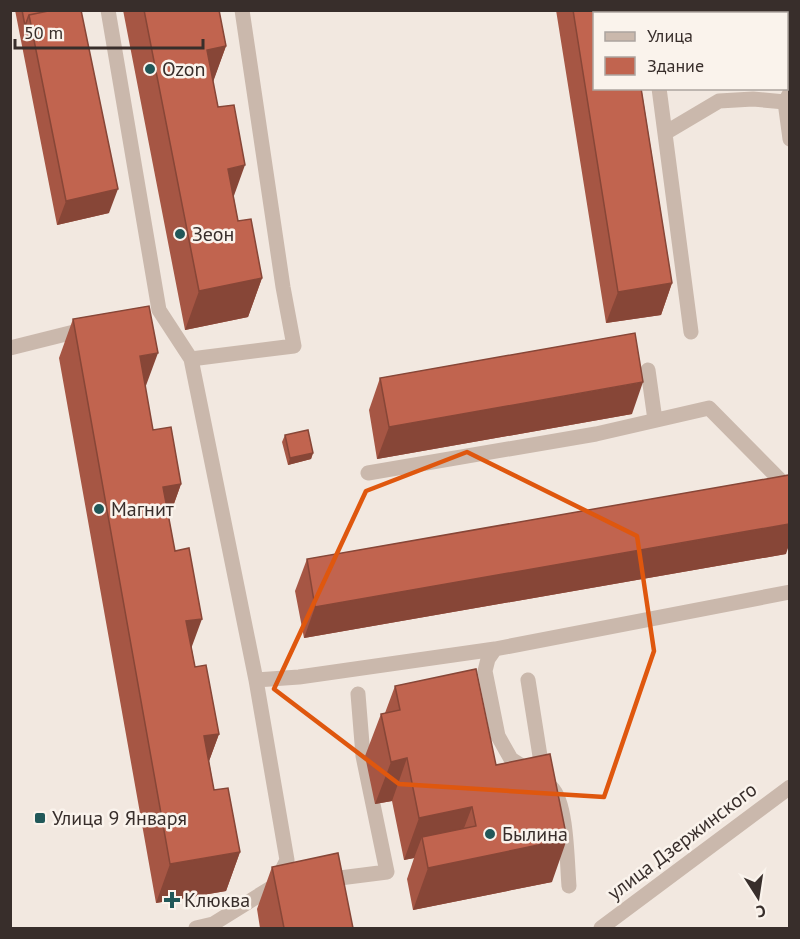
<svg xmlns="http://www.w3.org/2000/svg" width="800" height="939" font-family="'PT Sans',sans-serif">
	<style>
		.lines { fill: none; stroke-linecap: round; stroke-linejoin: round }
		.minor { stroke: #cab8ac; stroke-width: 15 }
		.wall { fill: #a65644 }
		.shaded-wall { fill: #874637 }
		.building { fill: #c1644f; stroke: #874637; stroke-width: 1.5 }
		.marked { fill: none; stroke: #df570e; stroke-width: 4.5; stroke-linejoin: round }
		.poi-dot { fill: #215859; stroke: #faf3ec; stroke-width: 2 }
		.labels { text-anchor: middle; stroke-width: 5; stroke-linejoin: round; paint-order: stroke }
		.poi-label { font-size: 20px; fill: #382e2b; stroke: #faf3ec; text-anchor: start }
		.street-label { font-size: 20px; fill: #382e2b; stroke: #faf3ec }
	</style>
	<rect width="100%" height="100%" fill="#f2e8e0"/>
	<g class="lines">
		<path class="minor" d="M108 10 159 310 191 359 256 680 287 860 274 886 213 924 196 928
			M649 10V14
			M659 88 691 332
			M790 93 785 102 790 139
			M665 133 719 101 753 99 785 102
			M10 348 86 329
			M191 359 294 346 283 287 242 10
			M648 370 655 420
			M368 473 596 434 709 408 790 490
			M256 680 299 677 495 649
			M528 680 543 775
			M531 772 511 759 498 736 485 671 488 659 495 649 790 592
			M552 788C567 803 567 863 569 886
			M324 880 387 872 363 756 358 694
			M601 928 790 787"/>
	</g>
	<path class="wall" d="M15 10H81L109 213 57 225Z
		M123 10H219L226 46 213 81 238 221 262 278 248 317 185 330Z
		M556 10H629L672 283 661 315 606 323Z
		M73 319 145 387 153 430 181 484 169 518 195 667 219 734 209 761 214 790 240 852 226 891 156 903 59 358Z
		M380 378 632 414 377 459 369 410Z
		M285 435 313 453 311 459 288 465 282 442Z
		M786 554 304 638 295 591 307 559Z
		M395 686 496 765 552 882 413 910 407 879 414 858 404 860 392 801 375 804 365 756 381 714 385 713Z
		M272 867 353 928H260L257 909Z"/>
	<path class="shaded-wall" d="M226 46 212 85 207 50Z
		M245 165 231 204 228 169Z
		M118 189 109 213 57 225 66 201Z
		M262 278 248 317 185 330 199 291Z
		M672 283 661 315 606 323 618 292Z
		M158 353 144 391 140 356Z
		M643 382 632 414 377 459 389 427Z
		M313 453 311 459 288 465 290 458Z
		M181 484 167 523 163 487Z
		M789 524V545L786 554 304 638 315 607Z
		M202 619 188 657 186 621Z
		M219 734 205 772 204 736Z
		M407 758 392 801 375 804 391 762Z
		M472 807 456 849 422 837 414 858 404 860 419 818Z
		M567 839 552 882 413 910 428 868Z
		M240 852 226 891 156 903 170 864Z"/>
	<path class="building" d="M22 10H53L29 15 25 26Z
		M53 10H81L118 189 66 201 29 15Z
		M144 10H219L226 46 207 50 218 107 234 105 245 165 228 169 238 221 251 219 262 278 199 291Z
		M573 10H629V14H594V88H641L672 283 618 292Z
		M149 306 158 353 140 356 153 430 171 427 181 484 163 487 175 551 189 548 202 619 186 621 195 667 206 665 219 734 204 736 214 790 228 788 240 852 170 864 73 319Z
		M635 333 643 382 389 427 380 378Z
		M308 430 313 453 290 458 285 435Z
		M789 475V524L315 607 307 559Z
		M476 669 496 765 550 754 567 839 428 868 422 837 476 826 472 807 419 818 407 758 391 762 381 714 400 710 395 686Z
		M338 853 353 928H284L272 867Z"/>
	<path class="marked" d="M467 452 637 536 654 651 604 797 399 784 274 689 366 491Z"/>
	<g class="poi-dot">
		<circle cx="150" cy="69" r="6"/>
		<circle cx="180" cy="234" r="6"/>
		<circle cx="99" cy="509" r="6"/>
		<rect x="34" y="812" width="12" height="12" rx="3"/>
		<circle cx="490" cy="834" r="6"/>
		<path d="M169 891h6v6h6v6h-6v6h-6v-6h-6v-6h6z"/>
	</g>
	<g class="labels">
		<g class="poi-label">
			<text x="162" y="76">Ozon</text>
			<text x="192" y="241">Зеон</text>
			<text x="111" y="516">Магнит</text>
			<text x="52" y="825">Улица 9 Января</text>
			<text x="502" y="841">Былина</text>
			<text x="184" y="907">Клюква</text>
		</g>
		<g class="street-label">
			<text transform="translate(682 841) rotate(-37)" y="7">улица Дзержинского</text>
		</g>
	</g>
	<rect width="800" height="939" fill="none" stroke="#382e2b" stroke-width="24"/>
	<rect x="593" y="12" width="195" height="78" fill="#faf3ec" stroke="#aca49f" stroke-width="1.5"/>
	<rect x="605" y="32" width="30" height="9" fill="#cab8ac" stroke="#aca49f" stroke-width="1.5"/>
	<text x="647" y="42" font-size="18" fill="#382e2b">Улица</text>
	<rect x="605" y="57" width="30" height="18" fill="#c1644f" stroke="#aca49f" stroke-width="1.5"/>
	<text x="647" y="72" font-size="18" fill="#382e2b">Здание</text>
	<g transform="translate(758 897) rotate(168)" stroke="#faf3ec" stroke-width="4.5" paint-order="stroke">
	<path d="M0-4.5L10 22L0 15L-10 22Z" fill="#382e2b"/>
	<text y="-9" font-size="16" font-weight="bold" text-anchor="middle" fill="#382e2b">С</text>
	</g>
	<path d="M15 39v9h188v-9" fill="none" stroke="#382e2b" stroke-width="3"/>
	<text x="24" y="39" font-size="18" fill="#382e2b" stroke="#faf3ec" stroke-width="4.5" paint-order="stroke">50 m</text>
</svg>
